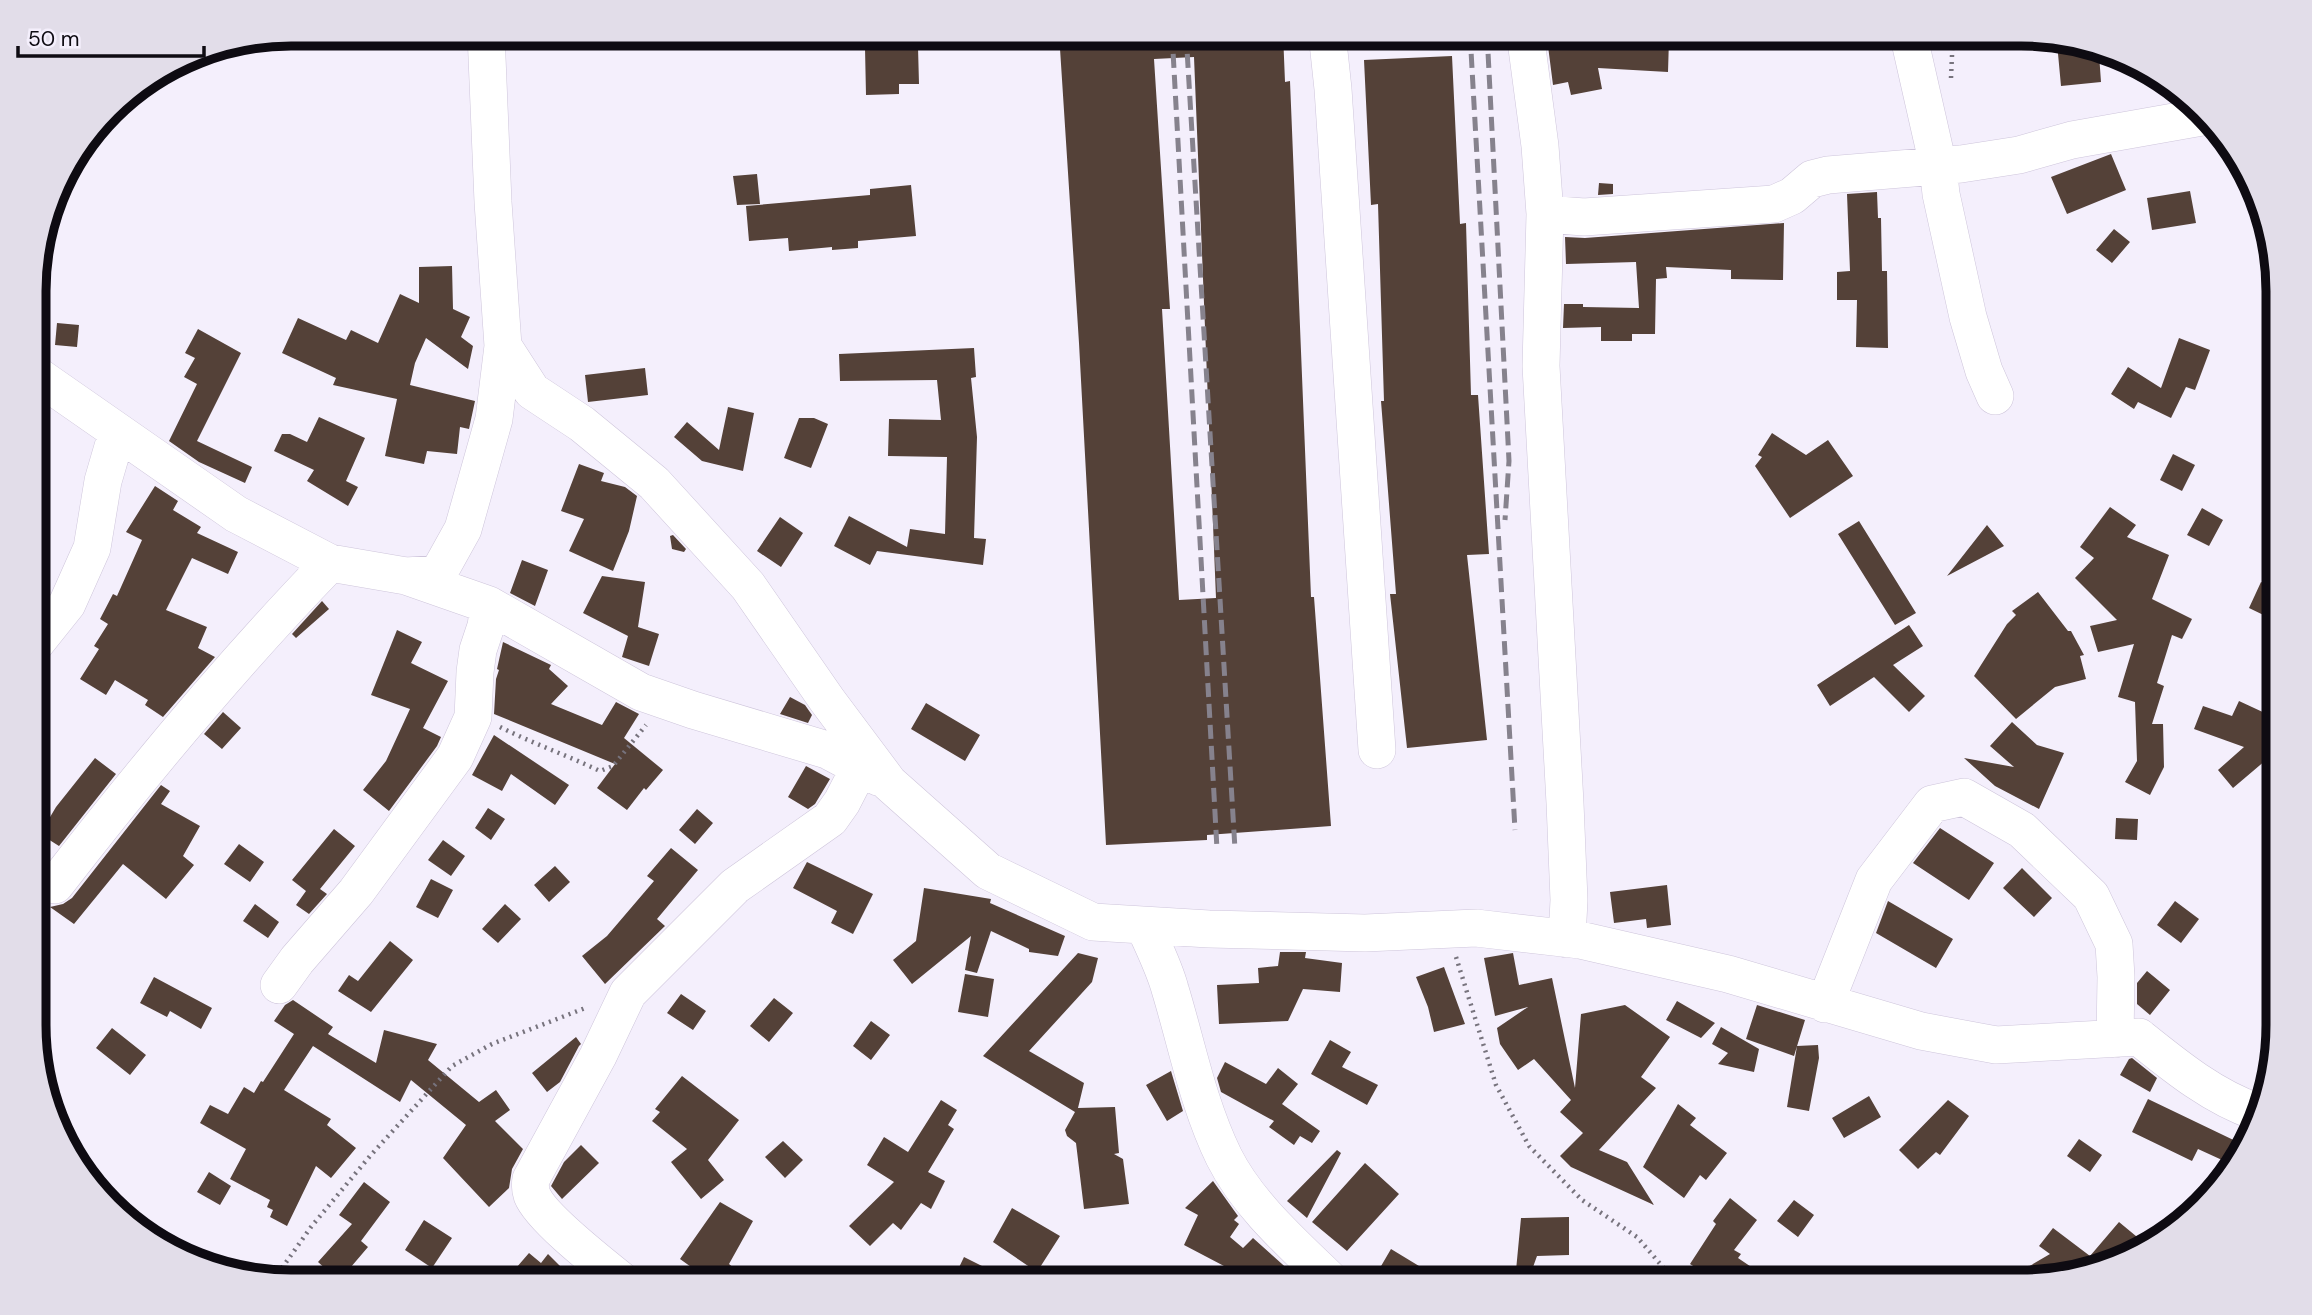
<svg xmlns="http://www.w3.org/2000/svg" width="2312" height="1315" font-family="'DM Sans',sans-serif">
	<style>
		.building { fill: #544138; fill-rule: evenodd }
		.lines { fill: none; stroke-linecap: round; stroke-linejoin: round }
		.minor-casing { stroke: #cec5db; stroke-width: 38 }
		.path { stroke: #77737d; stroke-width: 4.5; stroke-dasharray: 2 5; stroke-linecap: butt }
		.minor { stroke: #fff; stroke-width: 37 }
		.rail { stroke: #86828d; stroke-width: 5; stroke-dasharray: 14 7; stroke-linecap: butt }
		.rim { fill: none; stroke: #0e0b12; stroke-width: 9 }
	</style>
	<rect width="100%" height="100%" fill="#f4effc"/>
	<path class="building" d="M1059 33H1283L1285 82 1290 81 1311 597H1314L1331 826 1207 835V840L1106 845 1079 343ZM1194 57 1216 598 1179 600 1162 309H1170L1154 59Z
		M1608 36 1669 39 1668 72 1598 68 1602 89 1571 95 1568 82 1553 85 1548 46Z
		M2057 43 2099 54 2101 82 2061 86Z
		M918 47 919 84H899V94L866 95 865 48Z
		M1452 56 1460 224 1466 223 1471 395H1478L1489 554 1467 555 1487 740 1407 748 1390 594H1396L1381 401H1384L1378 204 1371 205 1364 60Z
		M2111 154 2126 190 2067 214 2051 177Z
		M757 174 760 204 737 205 733 176Z
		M1599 183 1613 184V194L1598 195Z
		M911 185 916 236 858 241V248L832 250V247L789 251 788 238 749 241 746 206 870 195V189Z
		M2190 191 2196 223 2152 230 2147 198Z
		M1877 192 1878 218H1881L1882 271H1887L1888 348 1856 347 1857 300H1837V272L1850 271 1847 194Z
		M1784 223 1783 280 1731 279V270L1666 267 1667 278 1656 279 1655 334H1632V341H1601V327L1563 328 1564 304H1583V307L1639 308 1636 262 1566 264 1565 237 1585 238Z
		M2114 229 2130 242 2112 263 2096 250Z
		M452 266 453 309 470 317 461 337 473 346 468 369 426 338 415 363 410 385 475 401 469 429 460 427 457 454 427 451 424 464 385 456 397 399 333 385 336 378 282 353 298 318 346 340 351 330 378 343 400 294 419 303V267Z
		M57 323 79 325 77 347 55 345Z
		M198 329 241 353 197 441 252 467 245 483 199 462 169 441 197 384 184 377 195 358 185 353Z
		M2179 338 2210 350 2195 390 2186 387 2171 418 2138 402 2134 409 2111 394 2128 367 2161 388Z
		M974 348 976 377 971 378 977 437 974 538 986 539 983 565 877 551 870 565 834 546 849 516 907 547 910 529 945 534 947 457 888 456 889 419 941 420 937 380 840 381 839 354Z
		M645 368 648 395 588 402 585 375Z
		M728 407 754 413 743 471 702 461 674 437 687 422 719 450Z
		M319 417 365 438 346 481 358 487 348 506 307 481 314 470 274 451 282 434H290L307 442Z
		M799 418H814L828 424 811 468 784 458Z
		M1772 433 1806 455 1828 440 1853 476 1790 518 1755 466 1762 457 1758 455Z
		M2173 454 2195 465 2182 491 2160 480Z
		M579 464 604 473 601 481 625 487 637 496 629 531 613 571 569 551 584 519 561 511Z
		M155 486 178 501 173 510 201 527 197 533 238 552 228 574 192 558 166 610 207 627 198 648 215 657 163 717 145 705 148 700 115 680 106 695 80 679 99 649 94 646 108 624 100 619 113 594 117 596 142 540 126 532Z
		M2110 507 2136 525 2127 537 2169 555 2152 599 2192 619 2182 639 2172 635 2157 683 2164 686 2152 724H2163L2164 767 2150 795 2125 782 2137 761 2135 702 2118 697 2134 644 2098 652 2090 626 2117 620 2075 578 2094 558 2080 547Z
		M2202 508 2223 520 2209 546 2187 535Z
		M780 517 803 533 781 567 757 551Z
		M1859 521 1916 613 1895 625 1838 534Z
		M1987 525 2004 546 1947 576Z
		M673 535 686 549 684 552 672 549 670 536Z
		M522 560 548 570 535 606 510 593Z
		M602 576 645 582 638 627 659 634 649 666 622 657 628 636 583 613Z
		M2261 582 2278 590V622L2249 608Z
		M2038 592 2068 631H2071L2084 655 2080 656 2086 679 2055 687 2016 719 1974 676 2007 624 2016 615 2012 611Z
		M322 601 329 609 296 638 292 634Z
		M1909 625 1923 646 1893 665 1925 696 1909 712 1874 677 1830 706 1817 685Z
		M397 630 422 642 411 663 448 681 423 728 441 737 437 746 389 811 363 790 386 761 410 709 371 695Z
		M503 642 551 665 549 669 568 686 551 704 602 725 616 702 639 714 624 738 663 770 646 790 644 788 627 810 597 788 615 764 494 714 496 679 499 670 497 669Z
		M790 697 805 705 812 715 808 723 780 714Z
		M2239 701 2267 714 2262 725 2278 737V769L2266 760 2233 788 2218 770 2244 747 2194 729 2203 706 2232 716Z
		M926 703 980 735 965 761 911 729Z
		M223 712 241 728 222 749 204 734Z
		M2012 722 2037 745 2064 753 2039 809 1995 786 1964 758 2014 767 1990 746Z
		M494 735 569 785 555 805 511 774 502 791 472 775Z
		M95 758 116 774 59 846 40 834 56 807Z
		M806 766 830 779 815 804 808 809 788 797Z
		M161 785 170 791 161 804 200 826 183 856 194 865 166 899 123 864 74 924 50 907 63 904 72 898Z
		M488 808 505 819 491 840 475 828Z
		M697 809 713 823 695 844 679 830Z
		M2116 818 2138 819 2137 840 2115 839Z
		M1940 828 1994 863 1969 900 1913 863Z
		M334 829 355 846 320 889 327 894 309 914 296 905 306 891 292 880Z
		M443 840 465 856 451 876 428 860Z
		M239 844 264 862 250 882 224 864Z
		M671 848 698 870 657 919 665 926 605 984 582 956 607 936 654 881 647 876Z
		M807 862 873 894 853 934 831 923 837 911 793 888Z
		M555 866 570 882 549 902 534 885Z
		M2022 868 2052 898 2034 917 2003 888Z
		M431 879 453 890 438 918 416 907Z
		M1667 885 1671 925 1647 928 1646 919 1614 923 1610 892Z
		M924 888 991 899 990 903 1065 936 1058 956 1029 952V949L991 931 977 973 965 970 971 936 912 984 893 960 916 941Z
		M1888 901 1953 939 1936 968 1876 933Z
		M2175 901 2199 919 2181 943 2157 925Z
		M255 904 279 922 268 938 243 921Z
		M505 904 521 919 498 943 482 929Z
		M390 941 413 960 371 1012 338 991 349 975 358 981Z
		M1280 952H1306L1305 958 1342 963 1340 992 1303 989 1288 1021 1219 1024 1217 985 1259 983 1258 968 1278 966Z
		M1078 953 1098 958 1092 982 1029 1051 1084 1083 1078 1108 1115 1107 1119 1153 1114 1154 1123 1159 1129 1204 1084 1209 1076 1143 1067 1136 1065 1130 1075 1112 983 1056Z
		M1513 953 1519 985 1552 978 1575 1088 1581 1014 1625 1005 1670 1037 1641 1077 1656 1088 1599 1150 1627 1162 1654 1205 1571 1167 1560 1156 1583 1133 1560 1112 1571 1100 1534 1059 1518 1070 1500 1044 1497 1028 1528 1007 1495 1016 1484 958Z
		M1444 967 1465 1024 1434 1032 1428 1007 1416 977Z
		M2147 971 2170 990 2150 1015 2137 1004V983Z
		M965 974 994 979 988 1017 958 1012Z
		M154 977 212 1008 201 1029 170 1011 167 1017 140 1003Z
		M681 994 706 1011 693 1030 667 1013Z
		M774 998 793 1013 769 1042 750 1026Z
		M293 1000 333 1027 328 1034 376 1063 384 1030 437 1044 428 1060 479 1102 496 1090 510 1110 495 1121 523 1149 512 1169 509 1188 489 1207 443 1158 466 1125 411 1080 400 1102 313 1046 284 1090 331 1119 327 1125 356 1148 331 1178 316 1166 287 1226 270 1217 273 1210 267 1207 270 1200 230 1179 246 1149 200 1123 210 1105 228 1114 244 1087 254 1093 261 1081 263 1082 294 1034 274 1021 285 1005Z
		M1677 1001 1715 1023 1701 1038 1666 1020Z
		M1757 1005 1805 1020 1794 1056 1746 1039Z
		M871 1021 890 1035 871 1060 853 1046Z
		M1721 1027 1759 1049 1754 1072 1718 1064 1728 1053 1712 1044Z
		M112 1028 146 1055 130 1075 96 1048Z
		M576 1037 581 1044 579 1046 560 1082 547 1092 532 1073Z
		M1330 1040 1351 1052 1342 1067 1378 1085 1367 1105 1311 1074Z
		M1818 1045 1819 1058 1809 1111 1787 1107 1797 1046Z
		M2132 1058 2157 1078 2150 1092 2120 1075 2129 1059Z
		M1225 1062 1266 1084 1278 1068 1298 1084 1282 1104 1320 1131 1312 1143 1300 1136 1294 1145 1269 1127 1274 1121 1221 1092 1217 1078Z
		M1171 1071 1183 1111 1167 1121 1146 1085Z
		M682 1076 739 1120 708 1160 724 1180 701 1199 671 1162 687 1149 652 1121 660 1112 655 1109Z
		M1869 1096 1881 1117 1844 1138 1832 1118Z
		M2148 1099 2246 1146 2245 1153 2233 1165 2198 1149 2192 1161 2132 1132Z
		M941 1100 957 1110 948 1125 954 1129 928 1172 945 1181 931 1209 921 1203 901 1230 893 1223 870 1246 849 1226 894 1182 867 1165 884 1137 908 1152Z
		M1948 1100 1969 1116 1940 1155 1936 1152 1918 1169 1899 1150Z
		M1678 1104 1696 1118 1690 1125 1727 1153 1706 1180 1700 1175 1684 1198 1643 1167Z
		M2079 1139 2102 1155 2090 1172 2067 1156Z
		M783 1141 803 1160 785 1178 765 1157Z
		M581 1145 599 1163 562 1199 551 1186 564 1162Z
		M1337 1150 1341 1153 1307 1218 1287 1201Z
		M1365 1163 1399 1194 1347 1251 1312 1222Z
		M209 1172 231 1186 220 1205 197 1192Z
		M1213 1181 1238 1216 1234 1220 1239 1224 1230 1237 1243 1248 1253 1238 1301 1281H1221L1224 1266 1184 1245 1198 1215 1185 1208Z
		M364 1182 390 1202 361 1241 368 1247 339 1281 318 1262 352 1224 339 1215Z
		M1730 1198 1757 1220 1734 1250 1741 1254 1738 1258 1772 1281H1717L1690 1264 1716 1224 1713 1221Z
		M1794 1200 1814 1215 1798 1237 1777 1221Z
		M720 1202 753 1221 729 1264 735 1269 725 1282H712L680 1259Z
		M1012 1208 1060 1236 1037 1272 993 1242Z
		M1569 1217V1255L1537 1256 1528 1281H1515L1521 1218Z
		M424 1220 452 1238 432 1268 405 1250Z
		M2119 1222 2148 1246 2104 1268 2038 1281H2004L2050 1254 2039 1246 2053 1228 2090 1256Z
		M1391 1249 1419 1266 1410 1281H1390L1377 1273Z
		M529 1253 541 1263 548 1254 576 1282H504Z
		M964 1257 982 1266 974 1282H952Z"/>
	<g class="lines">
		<defs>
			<path id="minor" d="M486 33 493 202 503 346 532 391 582 424 654 483 748 586 827 700 889 783 988 871 1093 922 1209 929 1365 933 1476 928 1580 940 1728 974 1921 1031 1996 1045 2139 1037C2175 1066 2213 1097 2257 1112
				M1327 33 1333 89 1377 750
				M1525 33 1540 146 1545 214 1541 366 1565 803 1569 900 1567 939
				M1908 33 1938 165 1941 194 1968 317 1984 371 1995 396
				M1545 214 1584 217 1774 204 1792 196 1812 179 1828 175 1961 164 2019 155 2072 140 2202 117
				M35 374 236 514 330 563 406 576 489 605 641 692 693 710 827 750 878 777
				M406 576 438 574 463 529 494 419 503 346
				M35 644 67 604 92 548 103 481 117 433
				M55 885C141 774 232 664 330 563
				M1144 925C1153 946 1164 967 1170 989 1187 1045 1198 1104 1224 1157 1248 1205 1293 1244 1331 1281
				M279 985 297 960 356 892 455 757 473 717 475 672 478 650 486 626 489 605
				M1825 1004 1874 880 1932 804 1964 797 2022 830 2091 896 2114 944 2116 977 2115 1039
				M623 1282C602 1265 541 1218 532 1195 530 1189 530 1184 531 1179L598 1056 628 993 735 886 830 819 842 802 860 767"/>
		</defs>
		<use href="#minor" class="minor-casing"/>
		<path class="path" d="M1951 78 1953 33
			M500 727C532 743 566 755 600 771L613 766 646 725
			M1456 957 1496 1085 1529 1146 1582 1200 1637 1237 1675 1281
			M148 1235 173 1250
			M282 1268 311 1227 370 1156 452 1066 492 1044 588 1007"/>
		<use href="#minor" class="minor"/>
		<path class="rail" d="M1172 33 1217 849
			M1186 33 1235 849
			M1470 33 1515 830
			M1487 33 1509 461 1505 520"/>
	</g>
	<path d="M0 0H2312V1315H0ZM291 46H2021A245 245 0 0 1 2266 291V1025A245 245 0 0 1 2021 1270H291A245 245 0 0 1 46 1025V291A245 245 0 0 1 291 46Z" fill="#e2dde9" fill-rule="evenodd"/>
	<path class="rim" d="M291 46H2021A245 245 0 0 1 2266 291V1025A245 245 0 0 1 2021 1270H291A245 245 0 0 1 46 1025V291A245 245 0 0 1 291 46Z"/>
	<path d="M18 46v10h186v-10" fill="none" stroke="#0e0b12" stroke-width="3.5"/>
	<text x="28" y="46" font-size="21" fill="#0e0b12" stroke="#f4effc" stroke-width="5" paint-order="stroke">50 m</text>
</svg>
